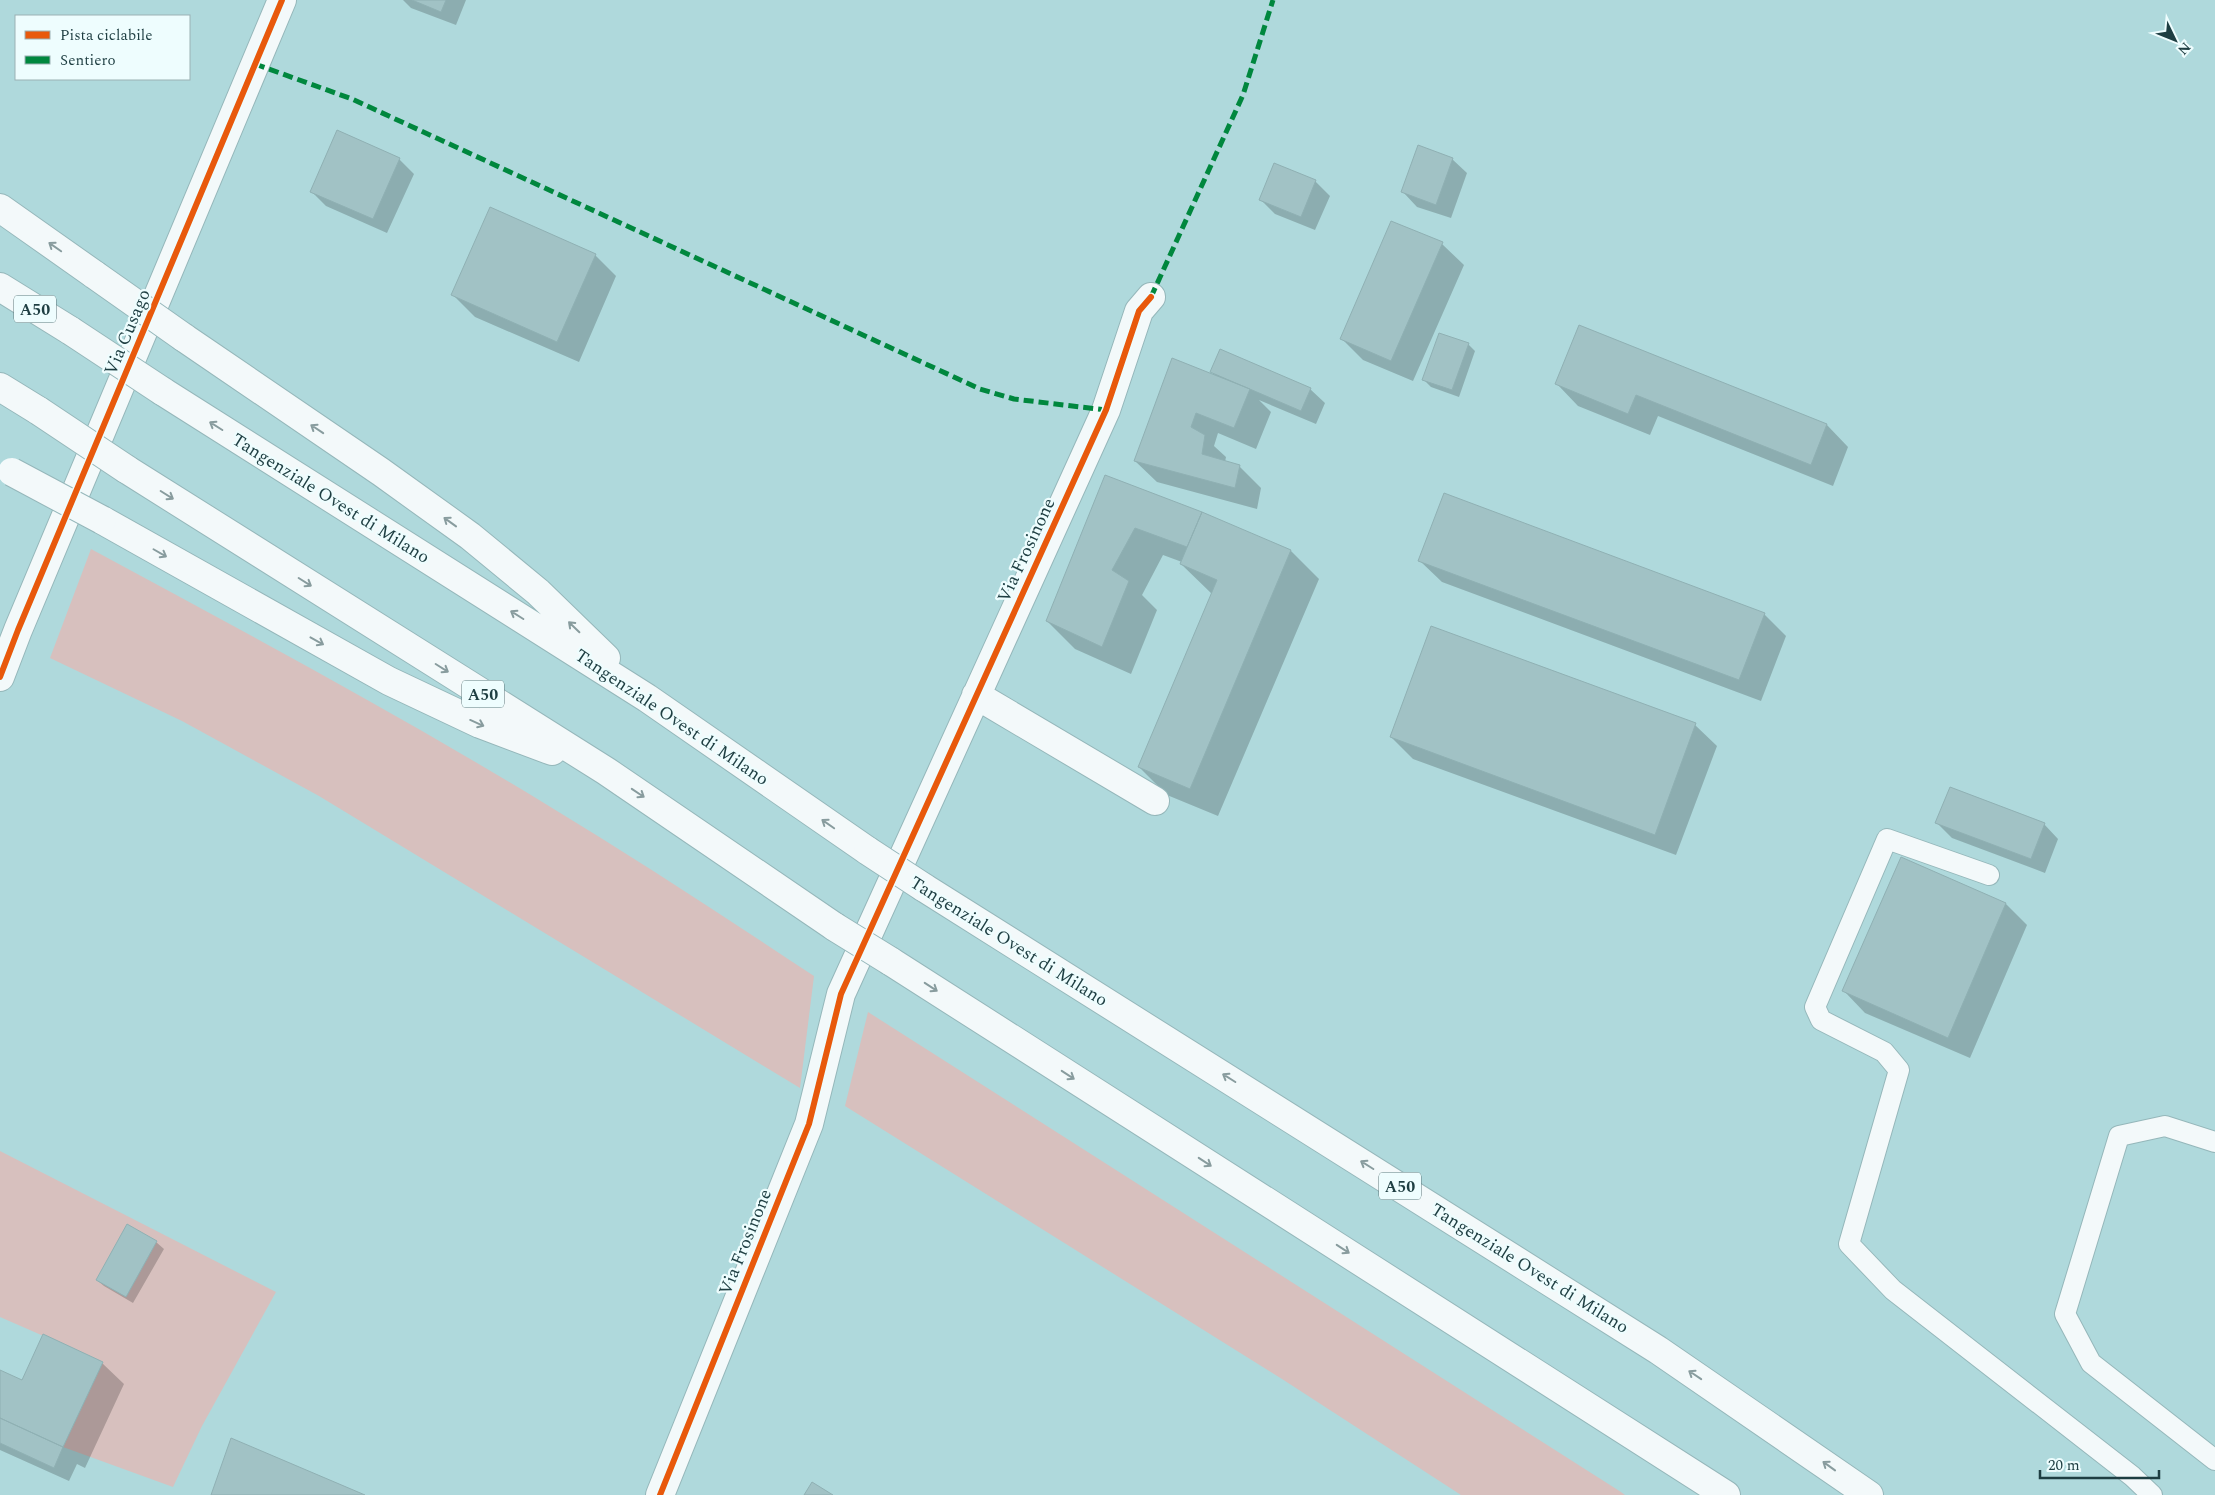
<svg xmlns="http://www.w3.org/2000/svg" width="2215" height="1495" font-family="Spectral,serif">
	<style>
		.green { fill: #d7c0be }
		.shadow { fill: #0003 }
		.building { fill: #a1c2c5; stroke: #8fb0b3 }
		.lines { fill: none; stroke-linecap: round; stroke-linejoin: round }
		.lane-casing { stroke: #95b7ba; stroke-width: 22 }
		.street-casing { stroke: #95b7ba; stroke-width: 30 }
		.secondary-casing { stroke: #95b7ba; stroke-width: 30 }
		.highway-casing { stroke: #95b7ba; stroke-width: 30 }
		.lane { stroke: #f3f9fa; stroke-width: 20 }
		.street { stroke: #f3f9fa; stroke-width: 28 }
		.secondary { stroke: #f3f9fa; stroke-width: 28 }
		.highway { stroke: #f3f9fa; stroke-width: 28 }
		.highway-bridge-casing { stroke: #95b7ba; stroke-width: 30; stroke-linecap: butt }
		.highway-bridge { stroke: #f3f9fa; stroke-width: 28 }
		.quiet { stroke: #00873e; stroke-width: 5; stroke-dasharray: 10 5; stroke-linecap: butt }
		.cycleway-casing { stroke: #eefdfe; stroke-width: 9 }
		.cycleway { stroke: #e8590c; stroke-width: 6 }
		.oneway { stroke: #889c9e }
		.labels { text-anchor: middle; stroke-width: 4.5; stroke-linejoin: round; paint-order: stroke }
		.shield { fill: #eefdfe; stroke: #5c777a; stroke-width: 1 }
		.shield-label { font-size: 16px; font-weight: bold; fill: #1e3e42 }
		.street-label { font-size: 18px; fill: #1e3e42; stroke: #eefdfe }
	</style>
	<rect width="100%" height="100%" fill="#afd9dc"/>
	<path class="green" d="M91 549C243 631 396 713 544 803 635 858 725 917 814 976L800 1088 319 796 182 721 50 658Z
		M868 1012 1621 1492 1625 1495H1461L1282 1379 845 1106Z
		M0 1151 276 1292 202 1426 173 1487 63 1447 103 1362 0 1317Z"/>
	<path class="shadow" d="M403 0H466L456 25 411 8Z
		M399 159 414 174 387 233 326 206 311 191Z
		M1452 159 1467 173 1451 218 1417 207 1403 192Z
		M1315 181 1330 196 1315 230 1275 214 1260 199Z
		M1442 244 1464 265 1413 381 1363 360 1342 339Z
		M595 255 616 276 579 362 475 317 453 295Z
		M1580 326 1827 425 1848 447 1833 486 1658 416 1650 435 1578 406 1557 384Z
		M1468 344 1475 351 1459 397 1431 387 1424 380Z
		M1212 372 1310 389 1325 403 1316 424 1259 400 1271 412 1256 449 1218 433 1214 446 1226 457 1225 462 1239 466 1261 488 1257 509 1157 482 1135 461 1217 377Z
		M1106 477 1201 513 1291 551 1319 579 1218 816 1167 795 1139 767 1212 594 1181 564 1182 562 1163 555 1142 595 1157 610 1131 674 1075 649 1047 621Z
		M1420 561 1764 614 1786 636 1761 701 1442 582Z
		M1695 725 1717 746 1676 855 1413 759 1391 737Z
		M1937 823 2044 824 2058 839 2045 873 1952 838Z
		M1902 859 2006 904 2027 925 1970 1058 1865 1013 1844 991Z
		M156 1242 164 1249 133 1303 104 1286 97 1280Z
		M102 1363 124 1384 85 1468 77 1464 69 1481 0 1450V1371L23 1382Z"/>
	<path class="building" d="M412 0H446L441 12Z
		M337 130 400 158 373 219 310 192Z
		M1418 145 1453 158 1436 205 1401 192Z
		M1274 163 1316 180 1301 217 1259 200Z
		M490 207 596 254 557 342 451 295Z
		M1391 221 1443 242 1391 361 1340 339Z
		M1579 325 1827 424 1811 465 1636 395 1628 414 1555 384Z
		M1439 333 1469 343 1452 390 1422 380Z
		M1220 349 1311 388 1301 411 1210 372Z
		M1172 358 1250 389 1234 428 1196 413 1191 427 1205 435 1202 454 1240 465 1235 488 1134 461Z
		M1105 475 1202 512 1187 547 1135 528 1112 570 1129 581 1102 647 1046 621Z
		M1444 493 1765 613 1739 680 1418 561Z
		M1202 512 1291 550 1190 789 1138 767 1217 580 1180 564Z
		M1431 626 1696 723 1655 835 1390 737Z
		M1950 787 2045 823 2031 859 1935 823Z
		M1901 857 2006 903 1948 1038 1842 991Z
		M127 1224 157 1241 126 1297 96 1280Z
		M43 1334 103 1362 63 1447 0 1418V1370L22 1380Z
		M0 1418 63 1447 54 1468 0 1443Z
		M231 1438 365 1495H211Z
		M812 1482 833 1495H804Z"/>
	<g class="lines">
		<defs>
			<path id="lane" d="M1989 875 1887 839 1815 1007 1821 1020 1884 1052 1899 1070 1849 1244 1893 1290 2132 1476 2152 1495
				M2215 1142 2165 1126 2119 1136 2065 1314 2091 1363 2215 1460"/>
			<path id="street" d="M976 695 1155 801
				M660 1495 809 1124 841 994 1106 410 1139 311 1151 297"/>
			<path id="secondary" d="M0 677 18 630 282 0"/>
			<path id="highway" d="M0 208 95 275
				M0 287 71 331
				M183 337 381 472 470 536 538 592 606 658
				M0 387 39 411
				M162 391 647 698 868 851
				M126 469 606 771 835 927
				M102 520 389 681 480 724 552 751
				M923 887 1658 1350 1869 1495
				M890 961 1726 1495"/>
		</defs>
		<use href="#lane" class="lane-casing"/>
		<use href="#street" class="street-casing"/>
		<use href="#secondary" class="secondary-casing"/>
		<use href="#highway" class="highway-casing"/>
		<use href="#lane" class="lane"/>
		<use href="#street" class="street"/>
		<use href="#secondary" class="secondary"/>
		<use href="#highway" class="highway"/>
		<defs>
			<path id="highway-bridge" d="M95 275 183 337
				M71 331 162 391
				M39 411 126 469
				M12 472 102 520
				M868 851 923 887
				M835 927 890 961"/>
		</defs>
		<use href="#highway-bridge" class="highway-bridge-casing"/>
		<use href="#highway-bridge" class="highway-bridge"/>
		<path class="quiet" d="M255 64 352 99 980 389 1014 399 1106 410
			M1151 297 1243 95 1273 0"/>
		<defs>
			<path id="cycleway" d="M0 677 18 630 282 0
				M660 1495 809 1124 841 994 1106 410 1139 311 1151 297"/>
		</defs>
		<use href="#cycleway" class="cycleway-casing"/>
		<use href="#cycleway" class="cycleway"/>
	</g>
	<defs><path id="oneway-shaft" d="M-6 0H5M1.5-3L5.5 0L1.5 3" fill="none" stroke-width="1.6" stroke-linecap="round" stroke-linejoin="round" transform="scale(1.25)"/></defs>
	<g class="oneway">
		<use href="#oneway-shaft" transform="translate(55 247) rotate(-145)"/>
		<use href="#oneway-shaft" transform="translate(216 426) rotate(-148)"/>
		<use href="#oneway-shaft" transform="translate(317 429) rotate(-146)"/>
		<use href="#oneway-shaft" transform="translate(167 495) rotate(32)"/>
		<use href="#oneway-shaft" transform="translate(450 522) rotate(-144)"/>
		<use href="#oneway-shaft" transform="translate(160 553) rotate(30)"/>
		<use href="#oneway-shaft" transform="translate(305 582) rotate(32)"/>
		<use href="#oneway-shaft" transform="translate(517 615) rotate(-148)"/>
		<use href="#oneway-shaft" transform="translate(574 627) rotate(-136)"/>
		<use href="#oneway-shaft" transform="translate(317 641) rotate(29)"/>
		<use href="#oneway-shaft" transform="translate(442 668) rotate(32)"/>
		<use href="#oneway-shaft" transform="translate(477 723) rotate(24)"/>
		<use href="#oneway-shaft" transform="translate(638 793) rotate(34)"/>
		<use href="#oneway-shaft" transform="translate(828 824) rotate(-145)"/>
		<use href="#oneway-shaft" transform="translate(931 987) rotate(33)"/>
		<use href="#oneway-shaft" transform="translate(1068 1075) rotate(33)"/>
		<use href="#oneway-shaft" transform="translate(1229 1078) rotate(-148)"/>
		<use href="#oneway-shaft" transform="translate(1205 1162) rotate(33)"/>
		<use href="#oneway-shaft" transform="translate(1367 1165) rotate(-148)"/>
		<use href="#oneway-shaft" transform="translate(1343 1249) rotate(33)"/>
		<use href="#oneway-shaft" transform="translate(1695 1375) rotate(-146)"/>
		<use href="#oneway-shaft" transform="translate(1829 1466) rotate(-144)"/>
	</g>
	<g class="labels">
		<g class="shield">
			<rect x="14" y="295.5" width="42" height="27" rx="4"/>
			<rect x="462" y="680.5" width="42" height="27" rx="4"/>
			<rect x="1379" y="1172.5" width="42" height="27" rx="4"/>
		</g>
		<g class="shield-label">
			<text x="35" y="315">A50</text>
			<text x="483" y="700">A50</text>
			<text x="1400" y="1192">A50</text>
		</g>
		<g class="street-label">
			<text transform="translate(127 332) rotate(-67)" y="6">Via Cusago</text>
			<text transform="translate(331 498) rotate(32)" y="6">Tangenziale Ovest di Milano</text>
			<text transform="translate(1026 550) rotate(-65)" y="6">Via Frosinone</text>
			<text transform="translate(672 717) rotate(34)" y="6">Tangenziale Ovest di Milano</text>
			<text transform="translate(1009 941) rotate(32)" y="6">Tangenziale Ovest di Milano</text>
			<text transform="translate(745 1242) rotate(-68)" y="6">Via Frosinone</text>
			<text transform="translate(1530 1268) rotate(32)" y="6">Tangenziale Ovest di Milano</text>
		</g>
	</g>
	<rect x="15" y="15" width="175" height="65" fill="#eefdfe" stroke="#9bb1b3"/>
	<rect x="25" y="31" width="25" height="8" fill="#e8590c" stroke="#9bb1b3"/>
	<text x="60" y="40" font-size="15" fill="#1e3e42">Pista ciclabile</text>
	<rect x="25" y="56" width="25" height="8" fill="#00873e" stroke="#9bb1b3"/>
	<text x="60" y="65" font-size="15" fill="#1e3e42">Sentiero</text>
	<g transform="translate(2175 40) rotate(133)" stroke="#eefdfe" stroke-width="4" paint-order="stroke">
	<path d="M0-4L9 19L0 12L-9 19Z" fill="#1e3e42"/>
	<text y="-8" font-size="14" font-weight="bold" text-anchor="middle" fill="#1e3e42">N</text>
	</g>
	<path d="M2040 1470v8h119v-8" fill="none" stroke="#1e3e42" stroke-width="2.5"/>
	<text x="2048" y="1470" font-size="15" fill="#1e3e42" stroke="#eefdfe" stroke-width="4" paint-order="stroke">20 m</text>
</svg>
